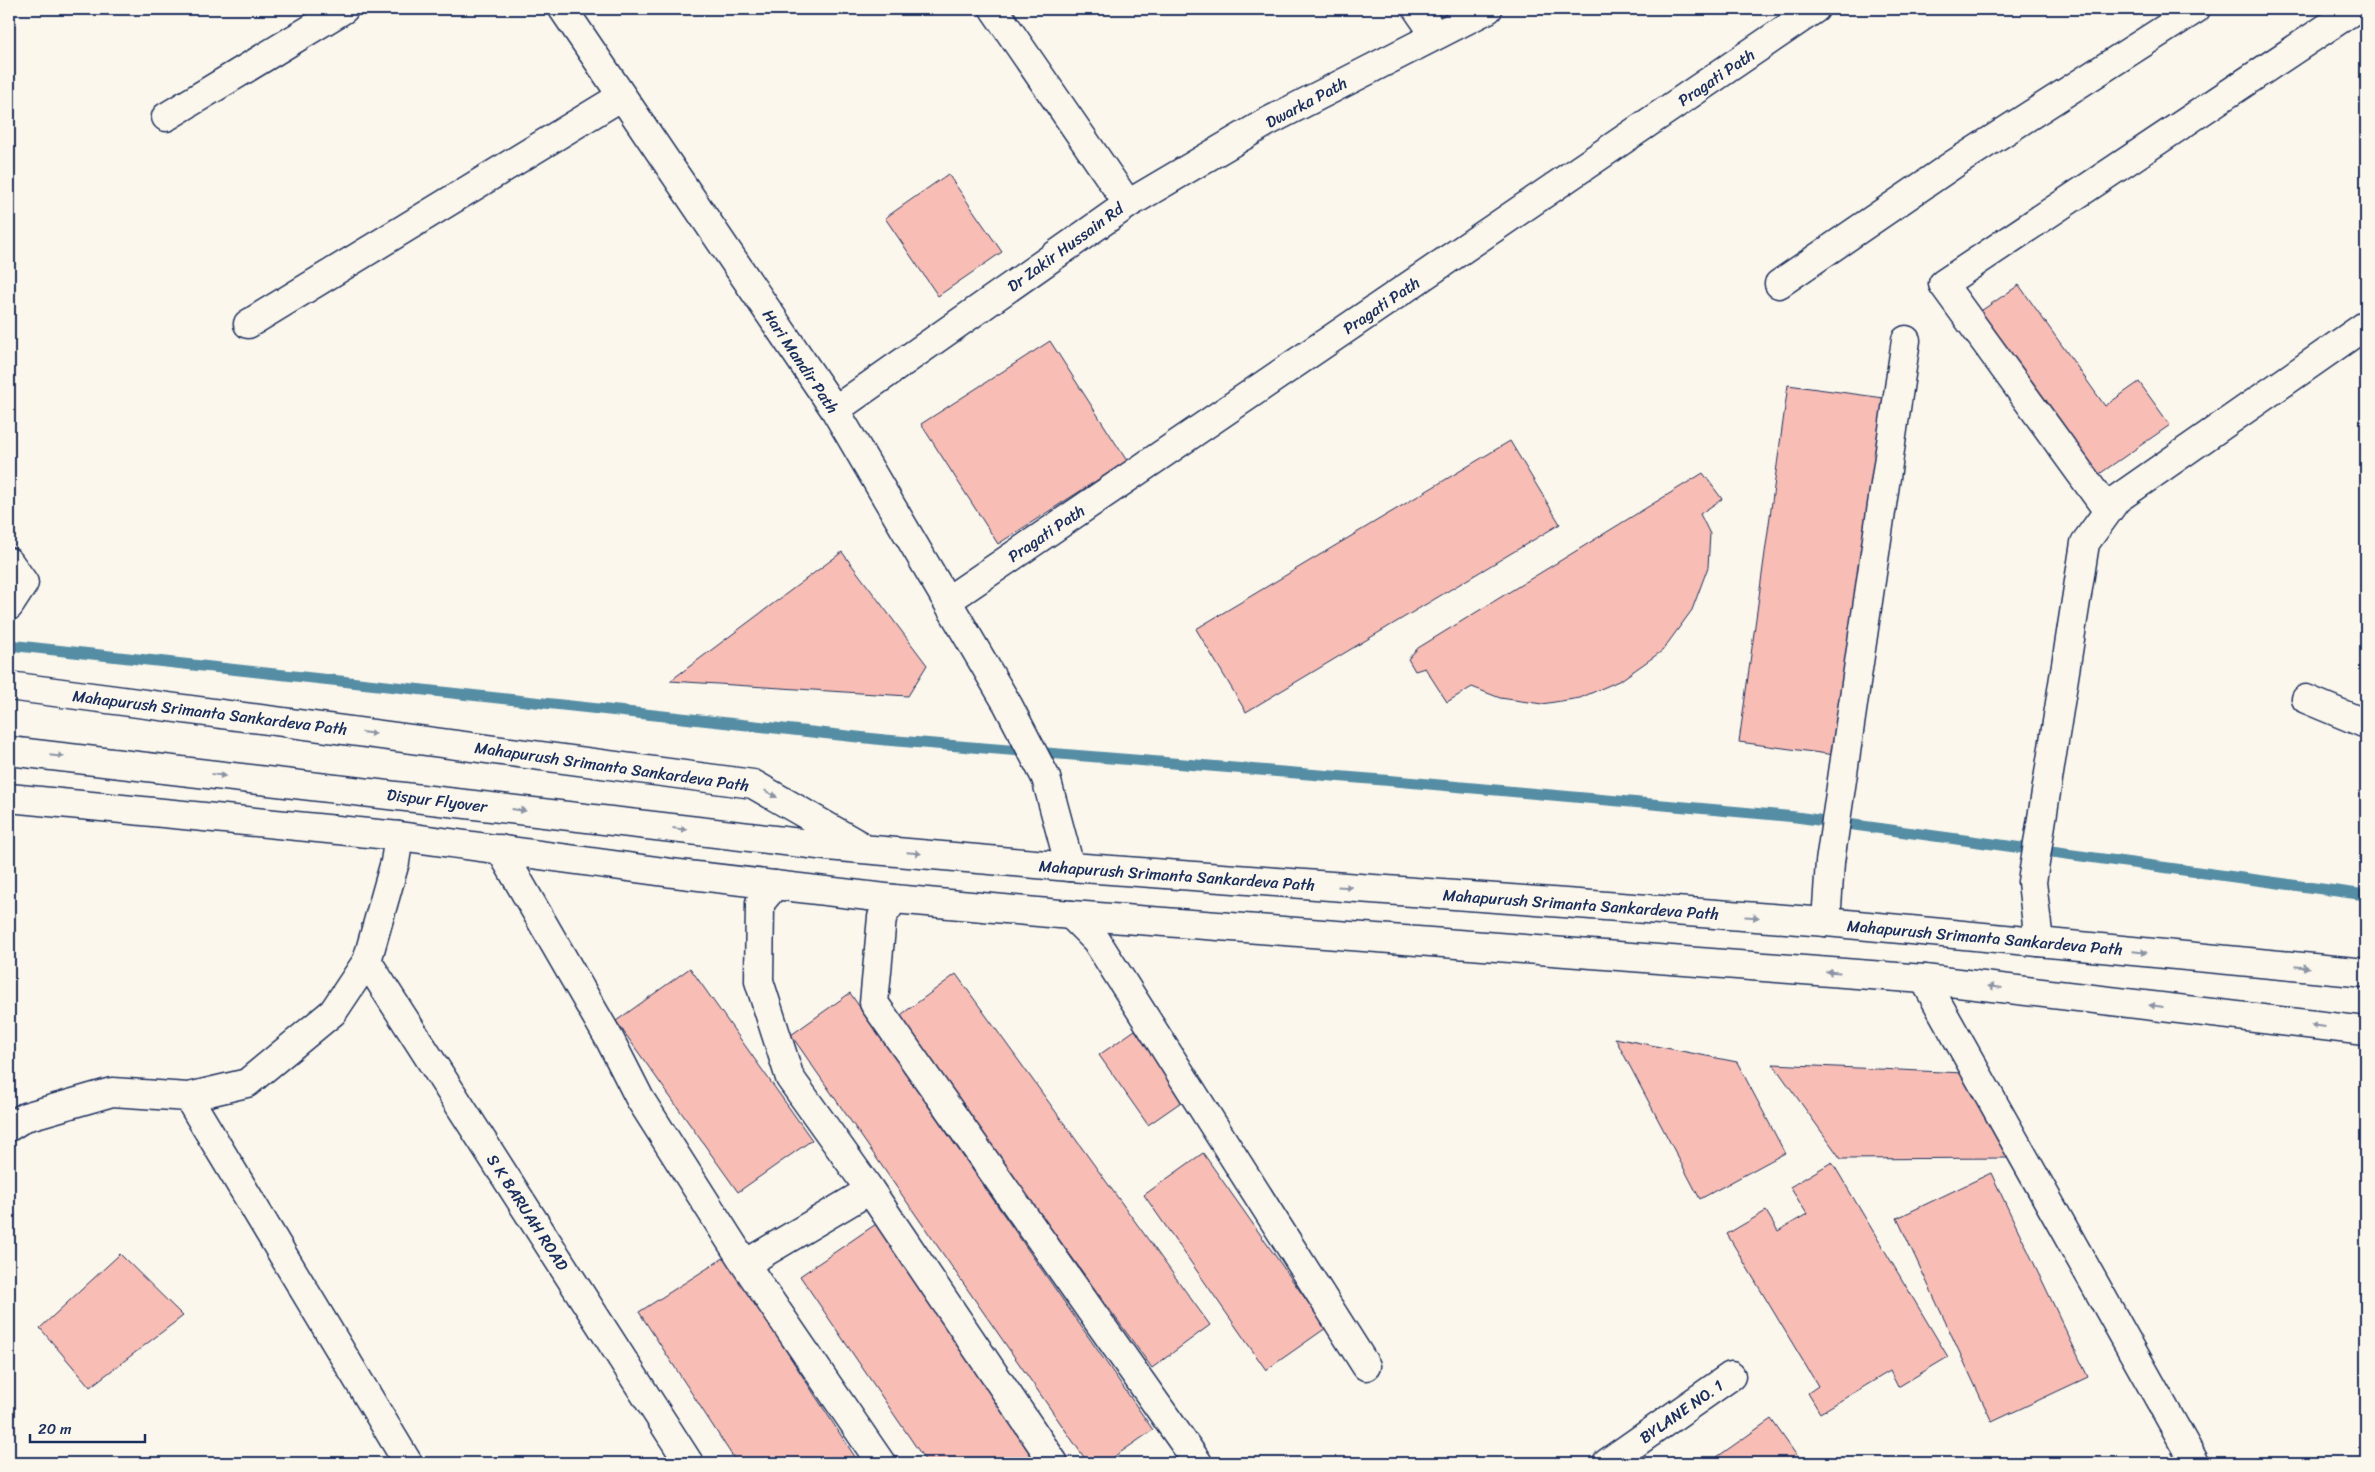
<svg xmlns="http://www.w3.org/2000/svg" width="2375" height="1472" font-family="Sriracha,sans-serif">
	<style>
		.lines { fill: none; stroke-linecap: round; stroke-linejoin: round }
		.stream { stroke: #558da5; stroke-width: 11 }
		.building { fill: #f8bdb4; stroke: #1b2f5e }
		.minor-casing { stroke: #1b2f5e; stroke-width: 31 }
		.major-casing { stroke: #1b2f5e; stroke-width: 31 }
		.minor { stroke: #fbf7ec; stroke-width: 28 }
		.major { stroke: #fbf7ec; stroke-width: 28 }
		.oneway { fill: #8b93a5 }
		.labels { text-anchor: middle; stroke-width: 4; stroke-linejoin: round; paint-order: stroke }
		.street-label { font-size: 16px; fill: #1b2f5e; stroke: #fbf7ec }
	</style>
	<rect width="100%" height="100%" fill="#fbf7ec"/>
	<filter id="ink" filterUnits="userSpaceOnUse"><feTurbulence type="fractalNoise" baseFrequency=".02" numOctaves="2"/><feDisplacementMap in="SourceGraphic" scale="10" xChannelSelector="R" yChannelSelector="G"/><feConvolveMatrix kernelMatrix="1 2 1 2 8 2 1 2 1" color-interpolation-filters="sRGB"/></filter>
	<g filter="url(#ink)">
		<g class="lines">
			<path class="stream" d="M9 645 885 740 1395 781 1796 817 2366 895"/>
		</g>
		<path class="building" d="M948 174 1002 252 938 296 885 218Z
			M2019 285 2105 406 2139 382 2170 425 2095 477 1972 317Z
			M1050 341 1127 461 998 544 921 424Z
			M1788 385 1884 398 1835 755 1739 742Z
			M1510 441 1560 524 1246 712 1196 629Z
			M1703 473 1722 499 1700 514 1710 534 1708 567 1692 610 1662 651 1621 680 1580 698 1542 704 1500 698 1472 687 1447 702 1425 668 1415 671 1408 659 1418 648Z
			M842 552 927 665 908 696 670 681Z
			M690 968 812 1140 738 1192 616 1021Z
			M956 974 1210 1325 1152 1368 898 1017Z
			M850 993 1153 1430 1105 1463H1088L791 1035Z
			M1135 1030 1184 1100 1148 1125 1099 1055Z
			M1615 1038 1737 1062 1785 1153 1700 1199Z
			M1773 1064 1963 1073 2008 1158 1841 1159Z
			M1203 1153 1326 1328 1266 1370 1144 1195Z
			M1832 1162 1948 1357 1898 1387 1890 1371 1820 1413 1808 1393 1818 1386 1727 1234 1766 1211 1778 1231 1807 1214 1790 1187Z
			M1991 1173 2088 1377 1992 1422 1897 1218Z
			M876 1224 1037 1463H927L800 1276Z
			M120 1254 183 1316 90 1387 40 1328Z
			M725 1257 859 1463H737L639 1312Z
			M1771 1419 1802 1463H1721L1717 1457Z"/>
		<g class="lines">
			<defs>
				<path id="minor" d="M563 9 835 410 1008 705 1046 778 1070 867
					M1417 9 1435 35
					M166 117 344 9
					M1128 204 1267 122 1488 9
					M1779 284 1954 164 2196 9
					M248 324 622 96
					M835 410 1128 204 994 9
					M2108 511 1943 284 2355 9
					M9 562 24 583 9 606
					M947 601 1815 9
					M2306 699 2366 724
					M500 849 610 1040 640 1099 745 1264 881 1463
					M775 885 760 903 759 981 790 1078 870 1190 1054 1463
					M894 899 882 917 874 1003 1198 1463
					M1071 915 1096 940 1366 1366
					M1826 922 1830 862 1906 340
					M2039 942 2032 882 2085 543 2117 499 2366 325
					M367 961 689 1463
					M1924 979 2195 1463
					M188 1097 408 1463
					M9 1127 25 1117 112 1092 188 1097 247 1083 333 1012 367 961 395 862 399 836
					M745 1264 870 1190
					M1607 1463 1731 1376"/>
				<path id="major" d="M9 686 753 784 859 845
					M9 751 827 846 1070 867 1826 922 2366 973
					M9 798 399 836 672 873 894 899 1071 915 1924 979 2366 1031"/>
			</defs>
			<use href="#minor" class="minor-casing"/>
			<use href="#major" class="major-casing"/>
			<use href="#minor" class="minor"/>
			<use href="#major" class="major"/>
		</g>
		<defs><path id="oneway-solid" d="M-6-.8H1V-3.2L6.5 0L1 3.2V.8H-6Z" transform="scale(1.25)"/></defs>
		<g class="oneway">
			<use href="#oneway-solid" transform="translate(369 733) rotate(7)"/>
			<use href="#oneway-solid" transform="translate(57 756) rotate(6)"/>
			<use href="#oneway-solid" transform="translate(219 775) rotate(7)"/>
			<use href="#oneway-solid" transform="translate(771 794) rotate(30)"/>
			<use href="#oneway-solid" transform="translate(519 810) rotate(7)"/>
			<use href="#oneway-solid" transform="translate(680 829) rotate(7)"/>
			<use href="#oneway-solid" transform="translate(914 853) rotate(5)"/>
			<use href="#oneway-solid" transform="translate(1345 887) rotate(4)"/>
			<use href="#oneway-solid" transform="translate(1752 917) rotate(4)"/>
			<use href="#oneway-solid" transform="translate(2140 952) rotate(6)"/>
			<use href="#oneway-solid" transform="translate(2302 967) rotate(6)"/>
			<use href="#oneway-solid" transform="translate(1833 972) rotate(-176)"/>
			<use href="#oneway-solid" transform="translate(1995 987) rotate(-173)"/>
			<use href="#oneway-solid" transform="translate(2156 1006) rotate(-173)"/>
			<use href="#oneway-solid" transform="translate(2318 1026) rotate(-173)"/>
		</g>
	</g>
	<g class="labels">
		<g class="street-label">
			<text transform="translate(1716 77) rotate(-34)" y="6">Pragati Path</text>
			<text transform="translate(1306 102) rotate(-28)" y="6">Dwarka Path</text>
			<text transform="translate(1065 247) rotate(-36)" y="6">Dr Zakir Hussain Rd</text>
			<text transform="translate(1381 305) rotate(-34)" y="6">Pragati Path</text>
			<text transform="translate(801 361) rotate(56)" y="6">Hari Mandir Path</text>
			<text transform="translate(1046 533) rotate(-34)" y="6">Pragati Path</text>
			<text transform="translate(210 712) rotate(7)" y="6">Mahapurush Srimanta Sankardeva Path</text>
			<text transform="translate(612 766) rotate(8)" y="6">Mahapurush Srimanta Sankardeva Path</text>
			<text transform="translate(437 800) rotate(7)" y="6">Dispur Flyover</text>
			<text transform="translate(1177 875) rotate(4)" y="6">Mahapurush Srimanta Sankardeva Path</text>
			<text transform="translate(1581 904) rotate(4)" y="6">Mahapurush Srimanta Sankardeva Path</text>
			<text transform="translate(1985 937) rotate(5)" y="6">Mahapurush Srimanta Sankardeva Path</text>
			<text transform="translate(528 1212) rotate(57)" y="6">S K BARUAH ROAD</text>
			<text transform="translate(1681 1411) rotate(-35)" y="6">BYLANE NO. 1</text>
		</g>
	</g>
	<rect width="2375" height="1472" fill="none" stroke="#fbf7ec" stroke-width="30"/>
	<rect x="15" y="15" width="2345" height="1442" fill="none" stroke="#1b2f5e" stroke-width="2" filter="url(#ink)"/>
	<path d="M30 1434v8h115v-8" fill="none" stroke="#1b2f5e" stroke-width="2.5"/>
	<text x="38" y="1434" font-size="15" fill="#1b2f5e" stroke="#fbf7ec" stroke-width="4" paint-order="stroke">20 m</text>
</svg>
